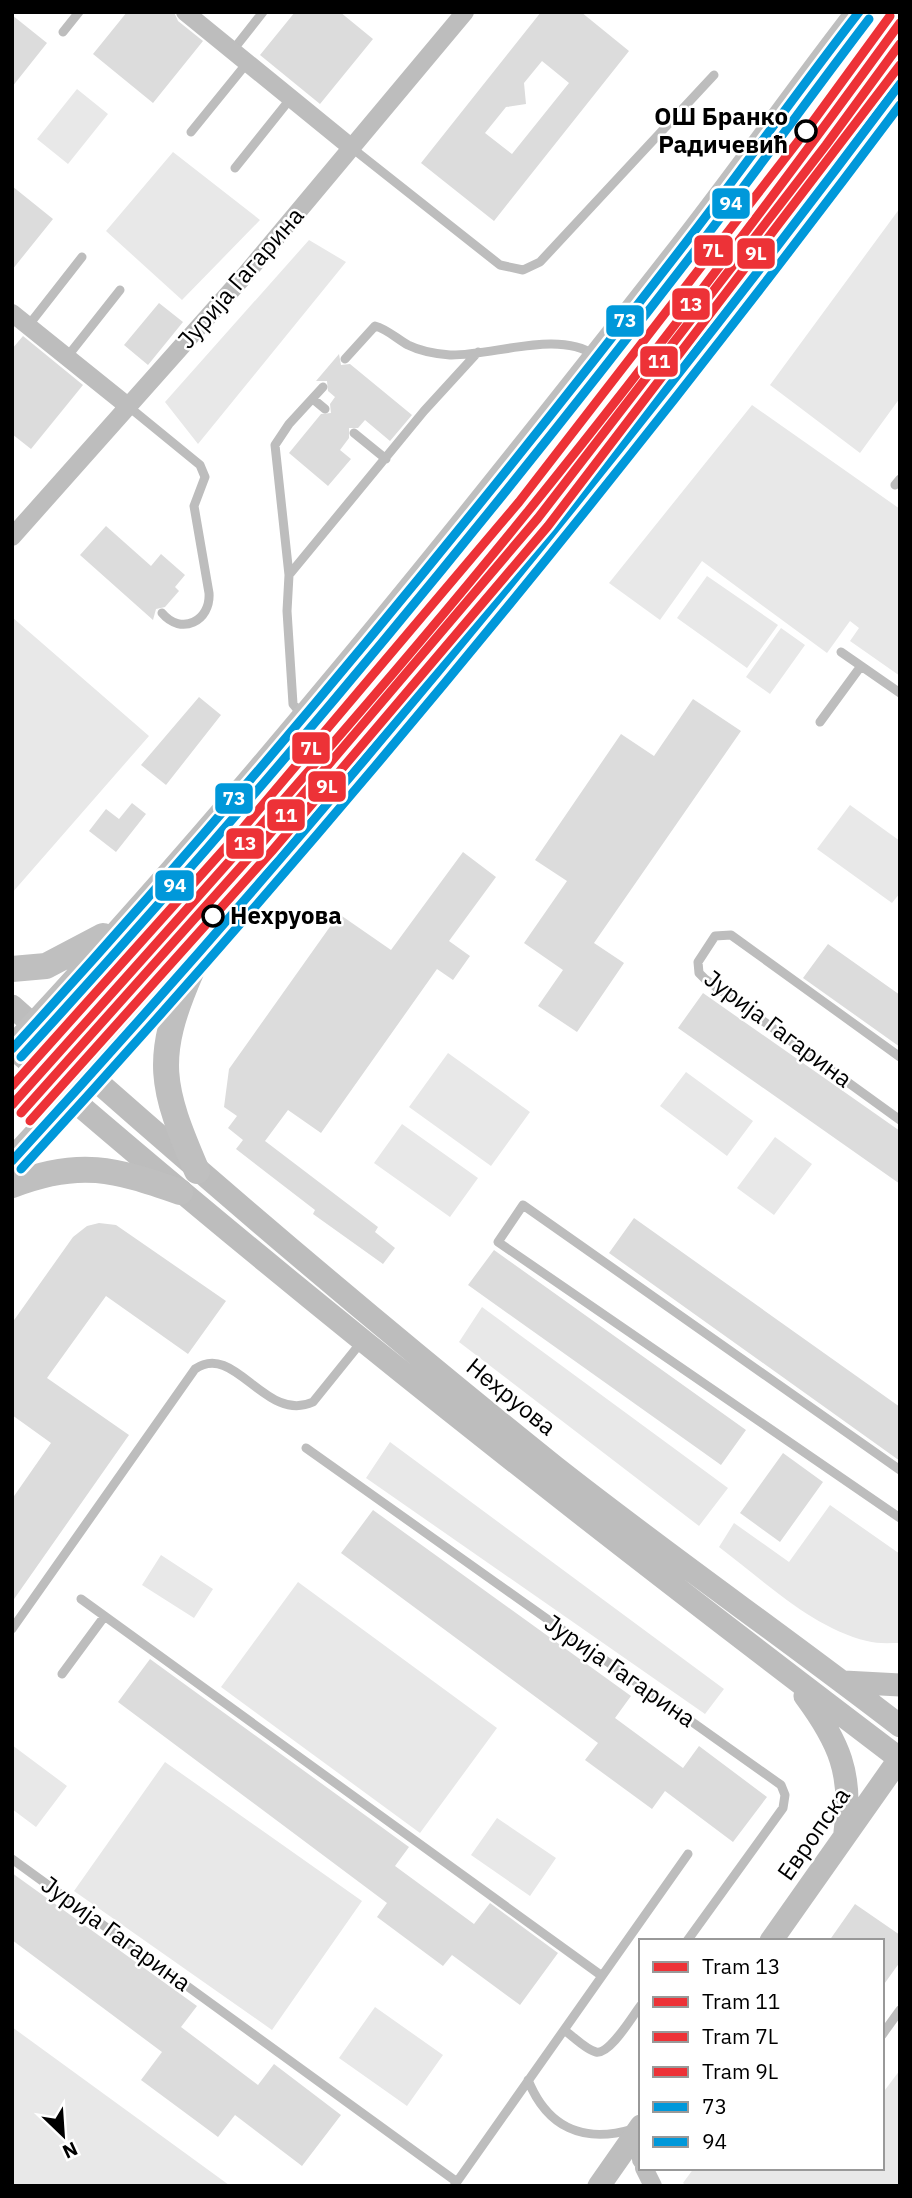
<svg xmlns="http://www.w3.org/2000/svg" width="912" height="2198" font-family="'IBM Plex Sans',sans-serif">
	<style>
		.green { fill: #e8e8e8 }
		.building { fill: #dcdcdc; fill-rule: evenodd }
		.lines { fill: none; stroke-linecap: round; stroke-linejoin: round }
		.service { stroke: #bdbdbd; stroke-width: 9 }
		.minor { stroke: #bdbdbd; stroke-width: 18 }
		.tertiary { stroke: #bdbdbd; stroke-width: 23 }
		.secondary { stroke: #bfbfbf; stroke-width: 26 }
		.bus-1-casing { stroke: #fff; stroke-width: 14 }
		.bus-2-casing { stroke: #fff; stroke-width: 14 }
		.bus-1 { stroke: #0098da; stroke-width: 9 }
		.bus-2 { stroke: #0098da; stroke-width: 9 }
		.tram-1-casing { stroke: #fff; stroke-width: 14 }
		.tram-2-casing { stroke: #fff; stroke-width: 14 }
		.tram-3-casing { stroke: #fff; stroke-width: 14 }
		.tram-4-casing { stroke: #fff; stroke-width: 14 }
		.tram-1 { stroke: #ed3237; stroke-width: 9 }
		.tram-2 { stroke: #ed3237; stroke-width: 9 }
		.tram-3 { stroke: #ed3237; stroke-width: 9 }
		.tram-4 { stroke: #ed3237; stroke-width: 9 }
		.stop-dot { fill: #fff; stroke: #000; stroke-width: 3.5 }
		.labels { text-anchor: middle; stroke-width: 5; stroke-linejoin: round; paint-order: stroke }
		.stop-label { font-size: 24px; font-weight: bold; fill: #000; stroke: #fff; text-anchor: end }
		.street-label { font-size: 24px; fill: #000; stroke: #fff }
		.line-badge { stroke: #fff; stroke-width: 2.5 }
		.badge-label { font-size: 19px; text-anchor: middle; font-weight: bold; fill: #fff }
	</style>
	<rect width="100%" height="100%" fill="#fff"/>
	<path class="green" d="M77 89 108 114 68 164 37 139Z
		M173 152 260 220 182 300 106 231Z
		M900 208V398L860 453 770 385Z
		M309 240 346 262 198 444 165 402Z
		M752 405 900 509V676L850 641 859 628 850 621 827 653 702 561 660 620 609 583Z
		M707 576 778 625 747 668 677 618Z
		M12 617 149 736 12 893Z
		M781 628 805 645 770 694 746 677Z
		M850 805 900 841V893L892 903 817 849Z
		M448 1053 530 1112 491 1166 409 1107Z
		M686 1072 753 1121 727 1156 660 1106Z
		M402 1124 478 1178 450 1217 374 1163Z
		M775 1137 812 1164 774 1215 737 1188Z
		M482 1307 728 1488 699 1526 459 1342Z
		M390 1442 724 1689 705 1714 366 1478Z
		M830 1505 900 1554V1643C889 1643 877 1644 867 1641 812 1628 763 1580 719 1547L734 1523 789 1562Z
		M161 1555 213 1589 194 1618 142 1585Z
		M298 1582 497 1728 420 1833 221 1687Z
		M12 1745 67 1786 36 1827 12 1809Z
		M165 1762 362 1901 272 2030 74 1891Z
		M497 1818 556 1858 530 1896 471 1855Z
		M375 2007 443 2055 407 2106 339 2058Z
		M12 2027 229 2185 12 2186Z
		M900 2070V2186H687L683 2183 694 2168H882V2094Z"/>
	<path class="building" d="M127 12H174L178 21 203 41 153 103 93 54Z
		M295 12H340L373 39 320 104 260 55Z
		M541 12H581L629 51 494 221 421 163ZM542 61 569 83 512 154 485 133 506 107 526 104 524 83Z
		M12 15 47 43 12 87Z
		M12 186 53 219 12 270Z
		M159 303 183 322 148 365 124 345Z
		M23 336 83 385 31 449 12 434V349Z
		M339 354 341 365 350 364 412 415 390 441 365 420 358 428H349V438L340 450 351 459 328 486 289 453 321 414 331 413 330 404 335 397 328 391 327 381H316Z
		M106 526 151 566 161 554 185 575 175 587 179 591 165 607 156 609 153 620 80 555Z
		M199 697 221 715 166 785 141 765Z
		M693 699 741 731 594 943 624 963 577 1032 538 1006 563 970 524 943 567 881 535 860 621 734 654 756Z
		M132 803 146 814 116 852 89 831 106 809 119 819Z
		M463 852 496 877 449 941 470 956 453 980 437 969 321 1133 288 1110 265 1141 378 1227 375 1232 395 1248 383 1264 313 1214 315 1210 236 1149 243 1140 228 1128 237 1116 224 1107 229 1069 339 914 391 950Z
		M828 944 900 995V1047L803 978Z
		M703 993 900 1131V1184L678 1028Z
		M634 1218 900 1407V1461L609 1253Z
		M99 1223 116 1225 226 1301 188 1354 106 1296 47 1378 129 1435 12 1602V1499L51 1443 12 1415V1323L73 1237 87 1226Z
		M494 1250 746 1430 721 1465 468 1285Z
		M783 1453 823 1482 780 1542 740 1513Z
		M373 1510 631 1696 615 1718 683 1768 699 1746 767 1797 733 1842 665 1791 652 1809 585 1760 598 1743 341 1553Z
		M150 1659 409 1847 395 1866 474 1924 490 1903 558 1953 520 2005 452 1955 443 1966 377 1917 387 1903 118 1702Z
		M12 1873 197 2006 181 2027 258 2085 274 2064 341 2115 302 2166 235 2115 218 2137 141 2080 162 2052 12 1940Z
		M855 1904 900 1935V1962L882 1987V1941H829Z"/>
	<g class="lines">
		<path class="service" d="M63 32 79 12
			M233 50 263 12
			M191 132 247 63
			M352 148 500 265 523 270 540 262 714 75
			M235 168 291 98
			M28 326 82 257
			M67 357 120 290
			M345 359 375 326C387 329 397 339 408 345 420 351 437 354 450 355 492 356 559 330 594 355
			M313 399 325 409
			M129 407 200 465 205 477 194 506 209 593C211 621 181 636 162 613
			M354 433 386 459
			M895 485 900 479
			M289 575 424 411 478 352
			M841 652 900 693
			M303 716 293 704 287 611 289 575 275 445 289 424 323 387
			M820 722 861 666
			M900 1057 731 935 715 936 698 962 699 973 705 979 900 1120
			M306 1448 781 1785 785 1795 783 1808 687 1941
			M900 1470 523 1205 498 1242 900 1518
			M81 1599 602 1976
			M12 1629 195 1369C235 1341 265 1424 313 1402L363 1340
			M62 1674 104 1617
			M12 1859 457 2182
			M564 2030C573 2036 586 2050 596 2052 610 2055 633 2015 641 2005
			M882 2035 900 2010
			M528 2080C547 2127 583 2144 633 2129
			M454 2186 688 1854"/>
		<path class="minor" d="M185 12 352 148
			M12 313 129 407
			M12 537 245 275 465 12
			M641 2127V2160
			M644 2168 653 2186"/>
		<path class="tertiary" d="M12 1006C189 1164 369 1318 555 1467 668 1556 786 1638 900 1726
			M12 1047C298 1296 598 1530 900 1759
			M844 1682 900 1685
			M805 1696C839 1742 853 1774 845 1832
			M771 1941 900 1758
			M599 2186 641 2126"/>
		<path class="secondary" d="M12 969 46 966 103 936
			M191 972C153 1059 161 1087 197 1171
			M12 1049C246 798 462 529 673 259 737 178 796 93 859 12
			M12 1161C329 821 624 458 900 84
			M12 1185C80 1159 114 1169 180 1192"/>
		<defs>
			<path id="bus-1" d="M12 1049C253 786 480 510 697 228 752 156 804 83 859 12
				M12 1161C327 817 621 458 900 84"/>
			<path id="bus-2" d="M21 1057C262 794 490 518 707 235 762 164 814 91 869 19
				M21 1169C333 829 624 474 900 105"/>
		</defs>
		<use href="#bus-1" class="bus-1-casing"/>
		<use href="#bus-2" class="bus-2-casing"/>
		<use href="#bus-1" class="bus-1"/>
		<use href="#bus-2" class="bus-2"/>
		<defs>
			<path id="tram-1" d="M12 1105C187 909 364 714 529 510 657 352 780 188 900 23"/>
			<path id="tram-2" d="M21 1113 262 843 538 518 826 145 900 44"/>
			<path id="tram-3" d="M12 1086 244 827 519 502 806 131 890 16"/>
			<path id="tram-4" d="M30 1121 272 851 548 526 900 65"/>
		</defs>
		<use href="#tram-1" class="tram-1-casing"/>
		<use href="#tram-2" class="tram-2-casing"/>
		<use href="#tram-3" class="tram-3-casing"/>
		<use href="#tram-4" class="tram-4-casing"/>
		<use href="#tram-1" class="tram-1"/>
		<use href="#tram-2" class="tram-2"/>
		<use href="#tram-3" class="tram-3"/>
		<use href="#tram-4" class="tram-4"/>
	</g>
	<g class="stop-dot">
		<circle cx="806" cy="131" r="10"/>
		<circle cx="213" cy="916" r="10"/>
	</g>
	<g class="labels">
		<g class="stop-label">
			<text x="788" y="125">ОШ Бранко<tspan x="788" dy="28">Радичевић</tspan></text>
			<text x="230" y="924" text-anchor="start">Нехруова</text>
		</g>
		<g class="street-label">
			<text transform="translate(241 278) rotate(-49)" y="8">Јурија Гагарина</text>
			<text transform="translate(778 1029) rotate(37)" y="8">Јурија Гагарина</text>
			<text transform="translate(511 1397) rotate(39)" y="8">Нехруова</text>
			<text transform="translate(620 1671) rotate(35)" y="8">Јурија Гагарина</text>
			<text transform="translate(814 1834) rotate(-55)" y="8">Европска</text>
			<text transform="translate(116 1934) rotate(36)" y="8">Јурија Гагарина</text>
		</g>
	</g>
	<g class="line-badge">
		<rect x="711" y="187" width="40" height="33" rx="7" fill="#0098da"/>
		<rect x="693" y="234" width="41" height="33" rx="7" fill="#ed3237"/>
		<rect x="736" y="237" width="40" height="33" rx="7" fill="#ed3237"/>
		<rect x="671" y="287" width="40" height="34" rx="7" fill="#ed3237"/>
		<rect x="605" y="304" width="40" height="34" rx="7" fill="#0098da"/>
		<rect x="639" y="345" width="40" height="33" rx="7" fill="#ed3237"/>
		<rect x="291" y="731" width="40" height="34" rx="7" fill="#ed3237"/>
		<rect x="307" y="770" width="40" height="33" rx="7" fill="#ed3237"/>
		<rect x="214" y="782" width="40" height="33" rx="7" fill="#0098da"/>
		<rect x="266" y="798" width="40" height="34" rx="7" fill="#ed3237"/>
		<rect x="225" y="827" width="40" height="33" rx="7" fill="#ed3237"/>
		<rect x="154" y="869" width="41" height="33" rx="7" fill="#0098da"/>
	</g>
	<g class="badge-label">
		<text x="731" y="210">94</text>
		<text x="713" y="257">7L</text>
		<text x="756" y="260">9L</text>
		<text x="691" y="311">13</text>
		<text x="625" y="327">73</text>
		<text x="659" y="368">11</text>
		<text x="311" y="755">7L</text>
		<text x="327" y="793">9L</text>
		<text x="234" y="805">73</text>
		<text x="286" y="822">11</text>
		<text x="245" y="850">13</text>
		<text x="175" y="892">94</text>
	</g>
	<rect width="912" height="2198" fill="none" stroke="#000000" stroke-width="28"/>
	<rect x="639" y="1939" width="245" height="231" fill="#ffffff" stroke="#999999" stroke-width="2"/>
	<rect x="653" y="1962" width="35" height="10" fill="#ed3237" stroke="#999999" stroke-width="2"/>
	<text x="702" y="1974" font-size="21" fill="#000000">Tram 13</text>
	<rect x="653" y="1997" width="35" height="10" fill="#ed3237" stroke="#999999" stroke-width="2"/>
	<text x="702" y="2009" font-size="21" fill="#000000">Tram 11</text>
	<rect x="653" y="2032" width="35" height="10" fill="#ed3237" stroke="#999999" stroke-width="2"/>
	<text x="702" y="2044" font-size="21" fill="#000000">Tram 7L</text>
	<rect x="653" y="2067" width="35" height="10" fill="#ed3237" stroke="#999999" stroke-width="2"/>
	<text x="702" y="2079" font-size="21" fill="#000000">Tram 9L</text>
	<rect x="653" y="2102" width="35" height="10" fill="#0098da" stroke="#999999" stroke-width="2"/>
	<text x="702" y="2114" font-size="21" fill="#000000">73</text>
	<rect x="653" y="2137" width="35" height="10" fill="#0098da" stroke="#999999" stroke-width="2"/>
	<text x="702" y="2149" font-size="21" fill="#000000">94</text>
	<g transform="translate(63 2135) rotate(155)" stroke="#ffffff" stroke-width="5" paint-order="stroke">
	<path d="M0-5L12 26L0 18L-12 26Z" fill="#000000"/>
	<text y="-10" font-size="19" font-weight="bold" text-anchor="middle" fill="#000000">N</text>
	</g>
</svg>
